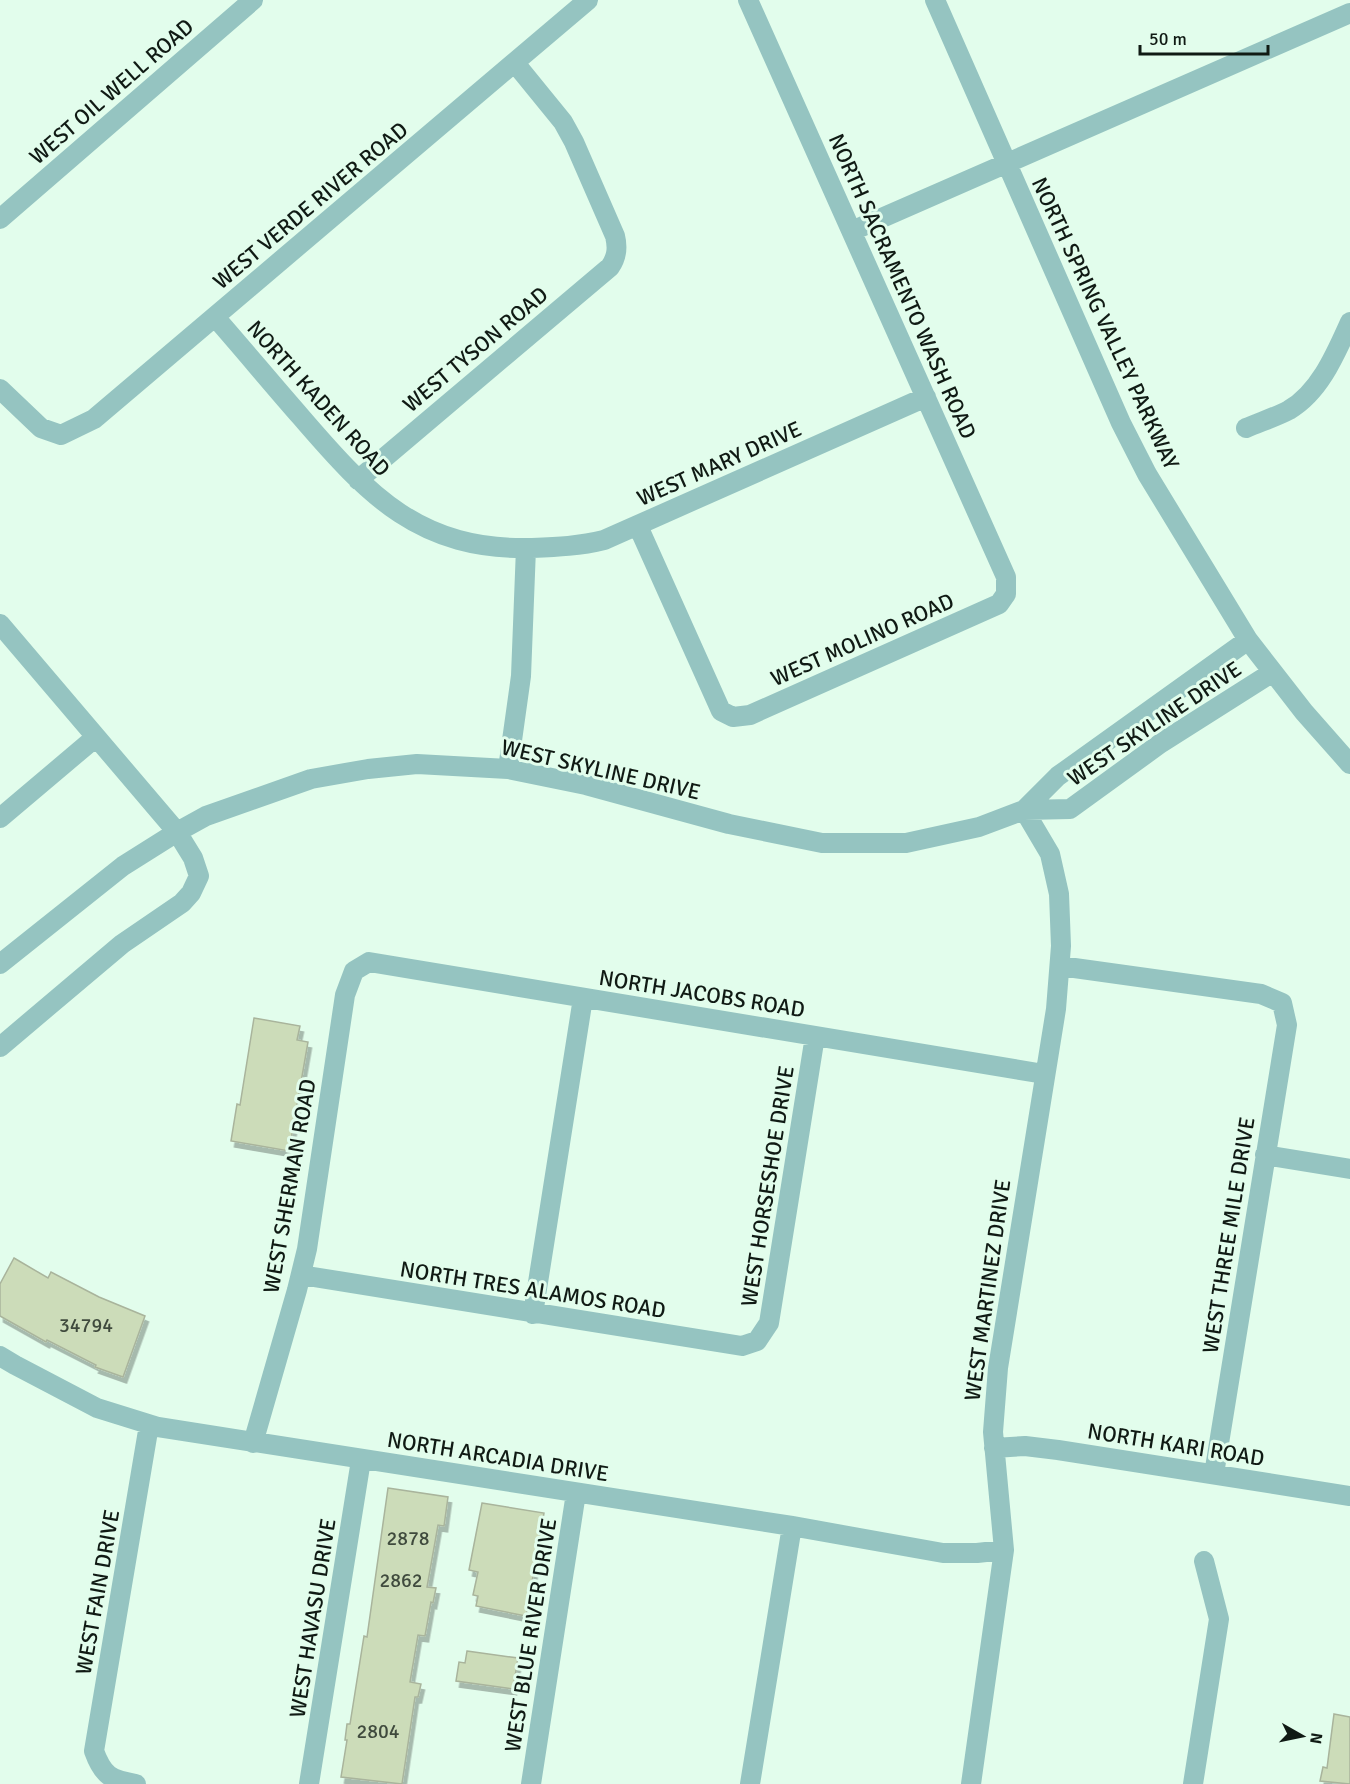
<svg xmlns="http://www.w3.org/2000/svg" width="1350" height="1784" font-family="Signika,sans-serif">
	<style>
		.building { fill: #ccdcb9; stroke: #a9b49c; stroke-width: 1.5; filter: url(#shadow) }
		.lines { fill: none; stroke-linecap: round; stroke-linejoin: round }
		.minor { stroke: #95c4c1; stroke-width: 20 }
		.labels { text-anchor: middle; stroke-width: 6; stroke-linejoin: round; paint-order: stroke }
		.number-label { font-size: 20px; fill: #3f4a3d }
		.street-label { font-size: 22px; fill: #101a14; stroke: #e2fdec }
	</style>
	<defs>
		<filter id="shadow"><feDropShadow dx="3.5" dy="6" stdDeviation="0" flood-color="#0004"/></filter>
	</defs>
	<rect width="100%" height="100%" fill="#e2fdec"/>
	<path class="building" d="M254 1018 300 1026 297 1040 308 1042 289 1151 231 1141 237 1104 240 1105Z
		M14 1258 48 1278 51 1272 99 1297 145 1316 123 1377 95 1367 96 1365 47 1340 46 1342 0 1316V1284Z
		M388 1488 448 1497 444 1526 438 1525 427 1587 436 1588 433 1603 431 1602 425 1636 418 1635 410 1682 421 1684 418 1697H415L402 1784 341 1777 347 1740H345L347 1724H350L364 1636 367 1637Z
		M482 1503 544 1513 526 1616 476 1606 478 1596 473 1595 478 1572 469 1570Z
		M467 1651 518 1658 513 1689 456 1681 459 1662 465 1663Z
		M1334 1714 1350 1717V1784L1320 1781 1323 1767 1327 1768Z"/>
	<g class="lines">
		<path class="minor" d="M935 0 1121 423 1147 474 1248 640 1304 712 1350 764
			M0 219 253 0
			M852 231 1350 13
			M215 317C244 350 272 384 301 417 369 496 420 551 532 548 557 547 580 546 604 540L926 397
			M0 389 41 428 61 435 94 419 588 0
			M1246 428C1260 422 1276 417 1289 410 1320 392 1336 353 1350 322
			M358 480 610 267C617 257 618 248 615 236L574 142 563 122 515 63
			M638 526 721 711 733 717 750 715 999 604 1006 594V577L748 0
			M0 624 177 832 193 858 199 876 191 893 182 903 122 944 0 1047
			M508 769 521 676 526 548
			M1024 810 1058 776 1248 640
			M0 818 96 737
			M0 964 123 866 177 832 206 816 311 779 368 769 417 764 508 769 586 785 729 824 822 843H906L979 827 1024 810 1070 809 1161 743 1273 672
			M1060 966 1261 994 1282 1003 1287 1025 1214 1474
			M1265 1155 1350 1169
			M301 1275 742 1346 757 1341 769 1323 815 1036
			M533 1314 583 998
			M0 1356 15 1365 97 1408 158 1427 792 1526 943 1553H977L1004 1550
			M253 1443 297 1290 307 1249 345 995 354 971 369 962 1044 1074
			M994 1448 1025 1446 1058 1450 1350 1496
			M136 1784C111 1780 103 1776 94 1751L149 1425
			M309 1784 361 1460
			M531 1784 576 1493
			M750 1784 792 1526
			M971 1784 1004 1550 993 1432 998 1368 1056 1009 1061 946 1059 894 1050 854 1024 810
			M1193 1784 1219 1619 1204 1561"/>
	</g>
	<g class="labels">
		<g class="number-label">
			<text x="86" y="1332">34794</text>
			<text x="408" y="1545">2878</text>
			<text x="401" y="1587">2862</text>
			<text x="378" y="1738">2804</text>
		</g>
		<g class="street-label">
			<text transform="translate(111 91) rotate(-41)" y="8">WEST OIL WELL ROAD</text>
			<text transform="translate(310 205) rotate(-40)" y="8">WEST VERDE RIVER ROAD</text>
			<text transform="translate(903 286) rotate(66)" y="8">NORTH SACRAMENTO WASH ROAD</text>
			<text transform="translate(1106 323) rotate(65)" y="8">NORTH SPRING VALLEY PARKWAY</text>
			<text transform="translate(475 349) rotate(-40)" y="8">WEST TYSON ROAD</text>
			<text transform="translate(319 398) rotate(48)" y="8">NORTH KADEN ROAD</text>
			<text transform="translate(719 463) rotate(-24)" y="8">WEST MARY DRIVE</text>
			<text transform="translate(862 639) rotate(-24)" y="8">WEST MOLINO ROAD</text>
			<text transform="translate(1154 723) rotate(-34)" y="8">WEST SKYLINE DRIVE</text>
			<text transform="translate(601 769) rotate(13)" y="8">WEST SKYLINE DRIVE</text>
			<text transform="translate(702 993) rotate(9)" y="8">NORTH JACOBS ROAD</text>
			<text transform="translate(289 1186) rotate(-80)" y="8">WEST SHERMAN ROAD</text>
			<text transform="translate(767 1186) rotate(-81)" y="8">WEST HORSESHOE DRIVE</text>
			<text transform="translate(1228 1235) rotate(-81)" y="8">WEST THREE MILE DRIVE</text>
			<text transform="translate(533 1289) rotate(9)" y="8">NORTH TRES ALAMOS ROAD</text>
			<text transform="translate(987 1290) rotate(-82)" y="8">WEST MARTINEZ DRIVE</text>
			<text transform="translate(1176 1444) rotate(9)" y="8">NORTH KARI ROAD</text>
			<text transform="translate(498 1456) rotate(9)" y="8">NORTH ARCADIA DRIVE</text>
			<text transform="translate(97 1592) rotate(-80)" y="8">WEST FAIN DRIVE</text>
			<text transform="translate(312 1618) rotate(-81)" y="8">WEST HAVASU DRIVE</text>
			<text transform="translate(530 1635) rotate(-81)" y="8">WEST BLUE RIVER DRIVE</text>
		</g>
	</g>
	<g transform="translate(1302 1736) rotate(99)" stroke="#e2fdec" stroke-width="4.5" paint-order="stroke">
	<path d="M0-4.5L10 22L0 15L-10 22Z" fill="#101a14"/>
	<text y="-9" font-size="16" font-weight="bold" text-anchor="middle" fill="#101a14">N</text>
	</g>
	<path d="M1140 45v9h128v-9" fill="none" stroke="#101a14" stroke-width="3"/>
	<text x="1149" y="45" font-size="18" fill="#101a14" stroke="#e2fdec" stroke-width="4.5" paint-order="stroke">50 m</text>
</svg>
